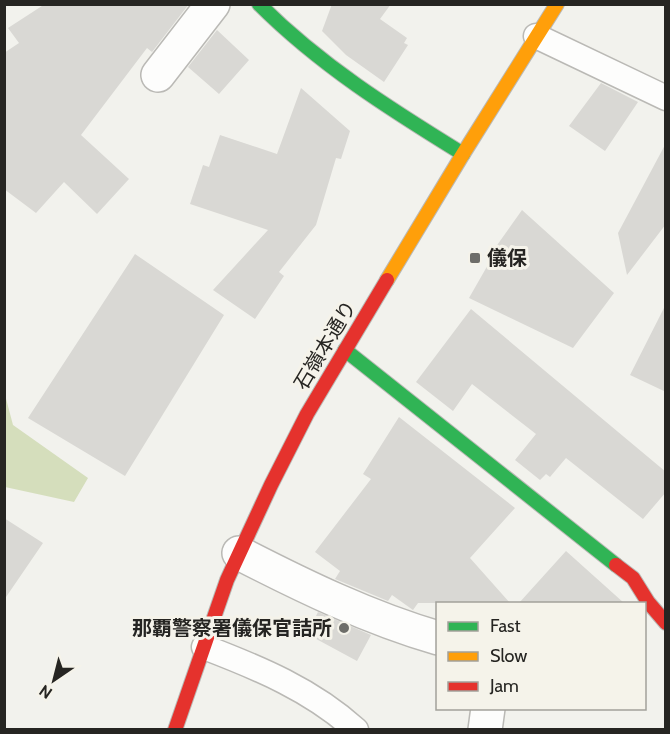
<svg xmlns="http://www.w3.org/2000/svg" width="670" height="734" font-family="Cabin,'Noto Sans JP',sans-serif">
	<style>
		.green { fill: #d5debc }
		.building { fill: #d9d8d4 }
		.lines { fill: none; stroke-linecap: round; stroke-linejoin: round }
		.lane-casing { stroke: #bab9b5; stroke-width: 27 }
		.street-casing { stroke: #bab9b5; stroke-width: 36 }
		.fast-casing { stroke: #bab9b5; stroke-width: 16 }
		.slow-casing { stroke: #bab9b5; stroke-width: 16 }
		.jam-casing { stroke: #bab9b5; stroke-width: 16 }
		.lane { stroke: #fdfdfc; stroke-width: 24 }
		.street { stroke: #fdfdfc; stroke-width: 33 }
		.fast { stroke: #30b455; stroke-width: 14 }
		.slow { stroke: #ff9f0a; stroke-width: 14 }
		.jam { stroke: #e5322d; stroke-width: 14 }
		.poi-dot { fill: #6d6d69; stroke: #f5f3ea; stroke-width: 2 }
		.labels { text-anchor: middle; stroke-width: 6; stroke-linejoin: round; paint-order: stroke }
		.poi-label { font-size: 20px; font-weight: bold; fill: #262522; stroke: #f5f3ea; text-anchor: start }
		.street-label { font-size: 20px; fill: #262522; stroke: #f5f3ea }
	</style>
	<rect width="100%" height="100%" fill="#f2f2ed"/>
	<path class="green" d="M4 391 13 425 88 478 74 502 5 487Z"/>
	<path class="building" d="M45 4H189L152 52 147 48 81 135 129 179 97 214 64 182 36 213 4 189V53L19 43 8 28Z
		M332 4H391L380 19 407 38 404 43 408 45 384 82 346 55 322 31Z
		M217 30 249 60 219 94 188 67Z
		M601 83 638 102 605 151 569 126Z
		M301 88 350 131 341 159 336 158 316 225 279 272 284 276 255 319 213 290 268 230 190 204 203 165 209 167 220 135 277 154Z
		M666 143V224L627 275 618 233Z
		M522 210 614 293 573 348 469 298 497 249 495 248Z
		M135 254 224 315 125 476 28 418Z
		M666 304V392L630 375Z
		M471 309 666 472V492L643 519 566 458 550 477 546 474 540 480 515 460 536 434 472 384 453 411 416 382Z
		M399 417 515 508 470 558 510 603H418L413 610 392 595 388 601 335 579 340 571 315 552 371 479 363 474Z
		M4 518 43 543 4 600Z
		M566 551 624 603H519Z
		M318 612 371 635 357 661 307 634Z"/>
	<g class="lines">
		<defs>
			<path id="lane" d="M536 36 666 98
				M204 647C259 668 312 690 356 730"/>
			<path id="street" d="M158 75 213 4
				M239 553C303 586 369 618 438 638
				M485 730 488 708"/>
			<path id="fast" d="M259 4C320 65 390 109 463 154
				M345 350 616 565"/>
			<path id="slow" d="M387 280 463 154 557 4"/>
			<path id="jam" d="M616 565 633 578 648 602 666 623
				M175 730 227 580 271 485 307 414 387 280"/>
		</defs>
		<use href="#lane" class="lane-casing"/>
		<use href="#street" class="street-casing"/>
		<use href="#fast" class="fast-casing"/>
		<use href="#slow" class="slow-casing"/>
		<use href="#jam" class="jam-casing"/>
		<use href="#lane" class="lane"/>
		<use href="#street" class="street"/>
		<use href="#fast" class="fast"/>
		<use href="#slow" class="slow"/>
		<use href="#jam" class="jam"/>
	</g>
	<g class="poi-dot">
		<rect x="469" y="252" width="12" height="12" rx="3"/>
		<circle cx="344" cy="628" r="6"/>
	</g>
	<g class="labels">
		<g class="poi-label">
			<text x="487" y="265">儀保</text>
			<text x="332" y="635" text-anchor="end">那覇警察署儀保官詰所</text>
		</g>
		<g class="street-label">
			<text transform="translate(325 345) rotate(-59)" y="7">石嶺本通り</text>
		</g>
	</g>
	<rect width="670" height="734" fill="none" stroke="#262522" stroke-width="12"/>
	<rect x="436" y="602" width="210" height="108" fill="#f5f3ea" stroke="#a2a19a" stroke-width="1.5"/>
	<rect x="448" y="622" width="30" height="9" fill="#30b455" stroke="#a2a19a" stroke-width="1.5"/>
	<text x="490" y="632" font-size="18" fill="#262522">Fast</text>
	<rect x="448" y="652" width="30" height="9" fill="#ff9f0a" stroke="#a2a19a" stroke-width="1.5"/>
	<text x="490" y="662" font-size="18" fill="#262522">Slow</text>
	<rect x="448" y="682" width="30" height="9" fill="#e5322d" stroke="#a2a19a" stroke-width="1.5"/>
	<text x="490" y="692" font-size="18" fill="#262522">Jam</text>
	<g transform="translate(54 680) rotate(215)" stroke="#f5f3ea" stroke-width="4.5" paint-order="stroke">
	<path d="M0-4.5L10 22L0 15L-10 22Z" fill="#262522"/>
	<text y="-9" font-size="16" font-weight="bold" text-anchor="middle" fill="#262522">N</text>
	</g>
</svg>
